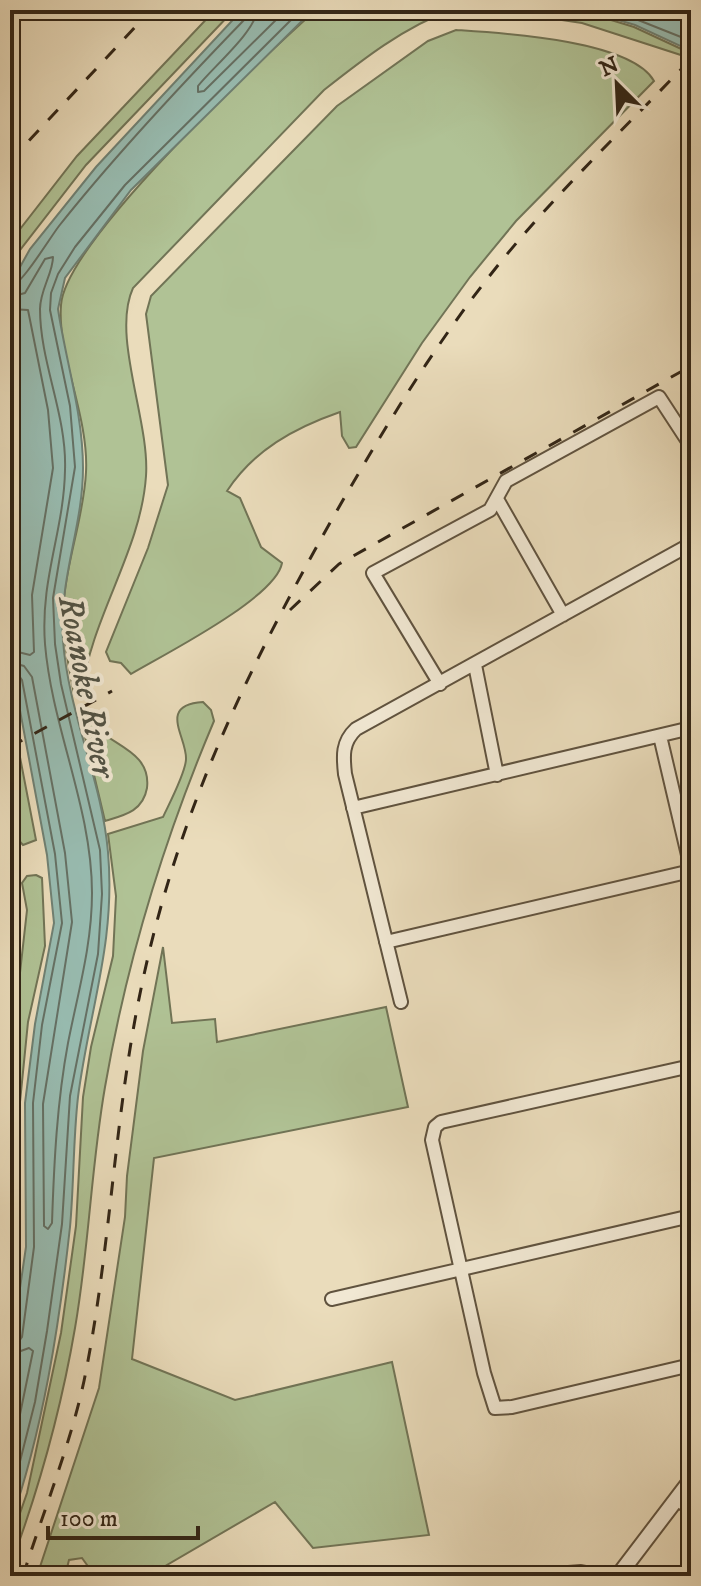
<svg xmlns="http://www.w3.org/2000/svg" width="701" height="1586" font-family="'IM FELL DW Pica',serif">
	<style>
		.green { fill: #b0c295; stroke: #717456; stroke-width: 2 }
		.water { fill: #98bcb1; stroke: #6f8073; stroke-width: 2 }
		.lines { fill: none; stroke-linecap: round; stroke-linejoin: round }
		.shore { stroke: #657064; stroke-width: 2 }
		.minor-casing { stroke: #60533f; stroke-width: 16 }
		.tertiary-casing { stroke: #60533f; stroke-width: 18 }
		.minor { stroke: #f1e8d3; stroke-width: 12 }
		.tertiary { stroke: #f1e8d3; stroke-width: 14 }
		.rail { stroke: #322516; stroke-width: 3; stroke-dasharray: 14 14; stroke-linecap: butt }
		.labels { text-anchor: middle; stroke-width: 8; stroke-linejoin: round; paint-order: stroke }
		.water-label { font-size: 34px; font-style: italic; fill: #515244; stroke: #f1e8d3 }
	</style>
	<rect width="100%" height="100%" fill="#eadcbb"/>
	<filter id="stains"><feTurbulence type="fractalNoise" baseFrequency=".0025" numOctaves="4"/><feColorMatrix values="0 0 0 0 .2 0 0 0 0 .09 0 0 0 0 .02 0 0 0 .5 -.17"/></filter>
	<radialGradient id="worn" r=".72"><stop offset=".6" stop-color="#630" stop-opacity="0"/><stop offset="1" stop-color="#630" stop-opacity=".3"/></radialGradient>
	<path class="green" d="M215 10H234L86 165 10 263V242L77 156Z
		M316 10H451C404 27 362 60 324 90L133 288C111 336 150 421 146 476 141 551 91 617 82 692L74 694C68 664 61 629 64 598 68 556 84 515 86 472 89 416 57 355 61 305 65 242 263 57 316 10Z
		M495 10 585 12 634 27 690 53 687 57 582 23Z
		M456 30C501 33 631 40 654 81L516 221 470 277 422 343 356 447 349 448 342 436 340 412C294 428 254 450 227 491L240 498 261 547 282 563C276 598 163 655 131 674L121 663 110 661 106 652 148 548 168 485 146 314 151 296 337 106 428 41Z
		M203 702 211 710 214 721C164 839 127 960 105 1087 91 1167 89 1248 75 1328 61 1410 39 1489 10 1567V1542L27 1493 61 1333 76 1226 83 1097 91 1047 113 956 116 896 108 834 163 817C169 804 186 772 186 759 187 737 157 705 203 702Z
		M86 714C99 745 152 746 147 788 143 811 125 815 105 821L80 716Z
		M19 752 36 840 23 845 14 835C14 806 4 779 19 752Z
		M36 875 42 878 45 946 28 1022 20 1102V1246L10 1325V1062L27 910 22 883 27 876Z
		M163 947 172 1023 215 1019 217 1042 386 1007 408 1107 154 1158 132 1359 235 1400 392 1362 429 1535 313 1548 275 1502 148 1576H95L82 1558 69 1560 65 1576H37L99 1388 125 1217 127 1176 143 1051Z"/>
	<path class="water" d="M242 10H313L131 190 65 278 58 309C66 362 83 414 83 468 83 527 59 577 63 640 68 712 102 781 108 852 116 942 89 1011 78 1097 73 1141 74 1184 70 1227 59 1327 43 1430 10 1525V1356L26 1247 25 1103 35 1024 54 923 47 855 10 657V285L30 249 96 167Z
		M584 10H691V51L635 25Z"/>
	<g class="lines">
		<path class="shore" d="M257 10C256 31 212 68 198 86V92L204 91 286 10
			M613 10 691 41
			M10 287C21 286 49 239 59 226 116 154 181 85 245 19L247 10
			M10 297 25 293 45 259 53 257C53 273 40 290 40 309 40 363 67 415 65 470 64 531 40 579 45 644 52 728 92 808 92 893 92 945 78 992 68 1043 57 1102 54 1163 52 1223L48 1229 44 1226 43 1104 72 922 65 853 32 677 24 666 10 662
			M10 309 28 310 48 410 53 468 32 595 34 652 30 655 10 650
			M10 672 17 673 22 680 55 854 62 923 42 1025 33 1103 34 1247 22 1337 17 1344 10 1345
			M10 1355 29 1348 33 1351 10 1463
			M10 1501 35 1402 47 1331 62 1224 70 1096 98 954 102 894 100 850 61 684 55 644 53 598 75 467 70 406 50 310 51 293 58 274 75 247 125 185 301 10"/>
		<defs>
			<path id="minor" d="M497 499 563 615
				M475 665 497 775
				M440 684 373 573 490 510 506 481 659 397 691 446
				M660 736 691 868
				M353 808 691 728
				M386 942 691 871
				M401 1002 345 774C343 756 342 742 356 729L691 544
				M691 1066 441 1122 435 1127 432 1140 484 1373 495 1408 512 1407 691 1365
				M332 1299 691 1216
				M678 1500 691 1509
				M531 1576 581 1572 601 1576"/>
			<path id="tertiary" d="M618 1576 691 1480"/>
		</defs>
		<use href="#minor" class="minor-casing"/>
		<use href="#tertiary" class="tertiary-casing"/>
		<use href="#minor" class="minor"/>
		<use href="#tertiary" class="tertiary"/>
		<path class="rail" d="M10 161 151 10
			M290 610 339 564 691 366
			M10 747 112 691
			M23 1576C43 1512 70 1446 84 1381 111 1250 114 1115 142 984 178 812 249 666 335 514 385 427 436 342 499 264 558 191 626 127 691 59"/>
	</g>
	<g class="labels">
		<g class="water-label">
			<text transform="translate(88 686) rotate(79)" y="12">Roanoke River</text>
		</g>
	</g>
	<rect width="701" height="1586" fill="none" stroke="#eadcbb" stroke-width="40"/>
	<rect x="12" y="12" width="677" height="1562" fill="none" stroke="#322516" stroke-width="4"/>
	<rect x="20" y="20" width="661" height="1546" fill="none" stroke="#322516" stroke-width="2"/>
	<g transform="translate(617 84) rotate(336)" stroke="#f1e8d3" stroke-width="6" paint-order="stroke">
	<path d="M0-6L14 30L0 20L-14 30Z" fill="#322516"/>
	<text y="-12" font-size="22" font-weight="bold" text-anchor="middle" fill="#322516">N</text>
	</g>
	<path d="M48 1526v12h150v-12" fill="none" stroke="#322516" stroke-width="4"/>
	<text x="60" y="1526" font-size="24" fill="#322516" stroke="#f1e8d3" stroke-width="6" paint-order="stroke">100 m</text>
	<rect width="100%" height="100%" filter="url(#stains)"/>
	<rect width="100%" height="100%" fill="url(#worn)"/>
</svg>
